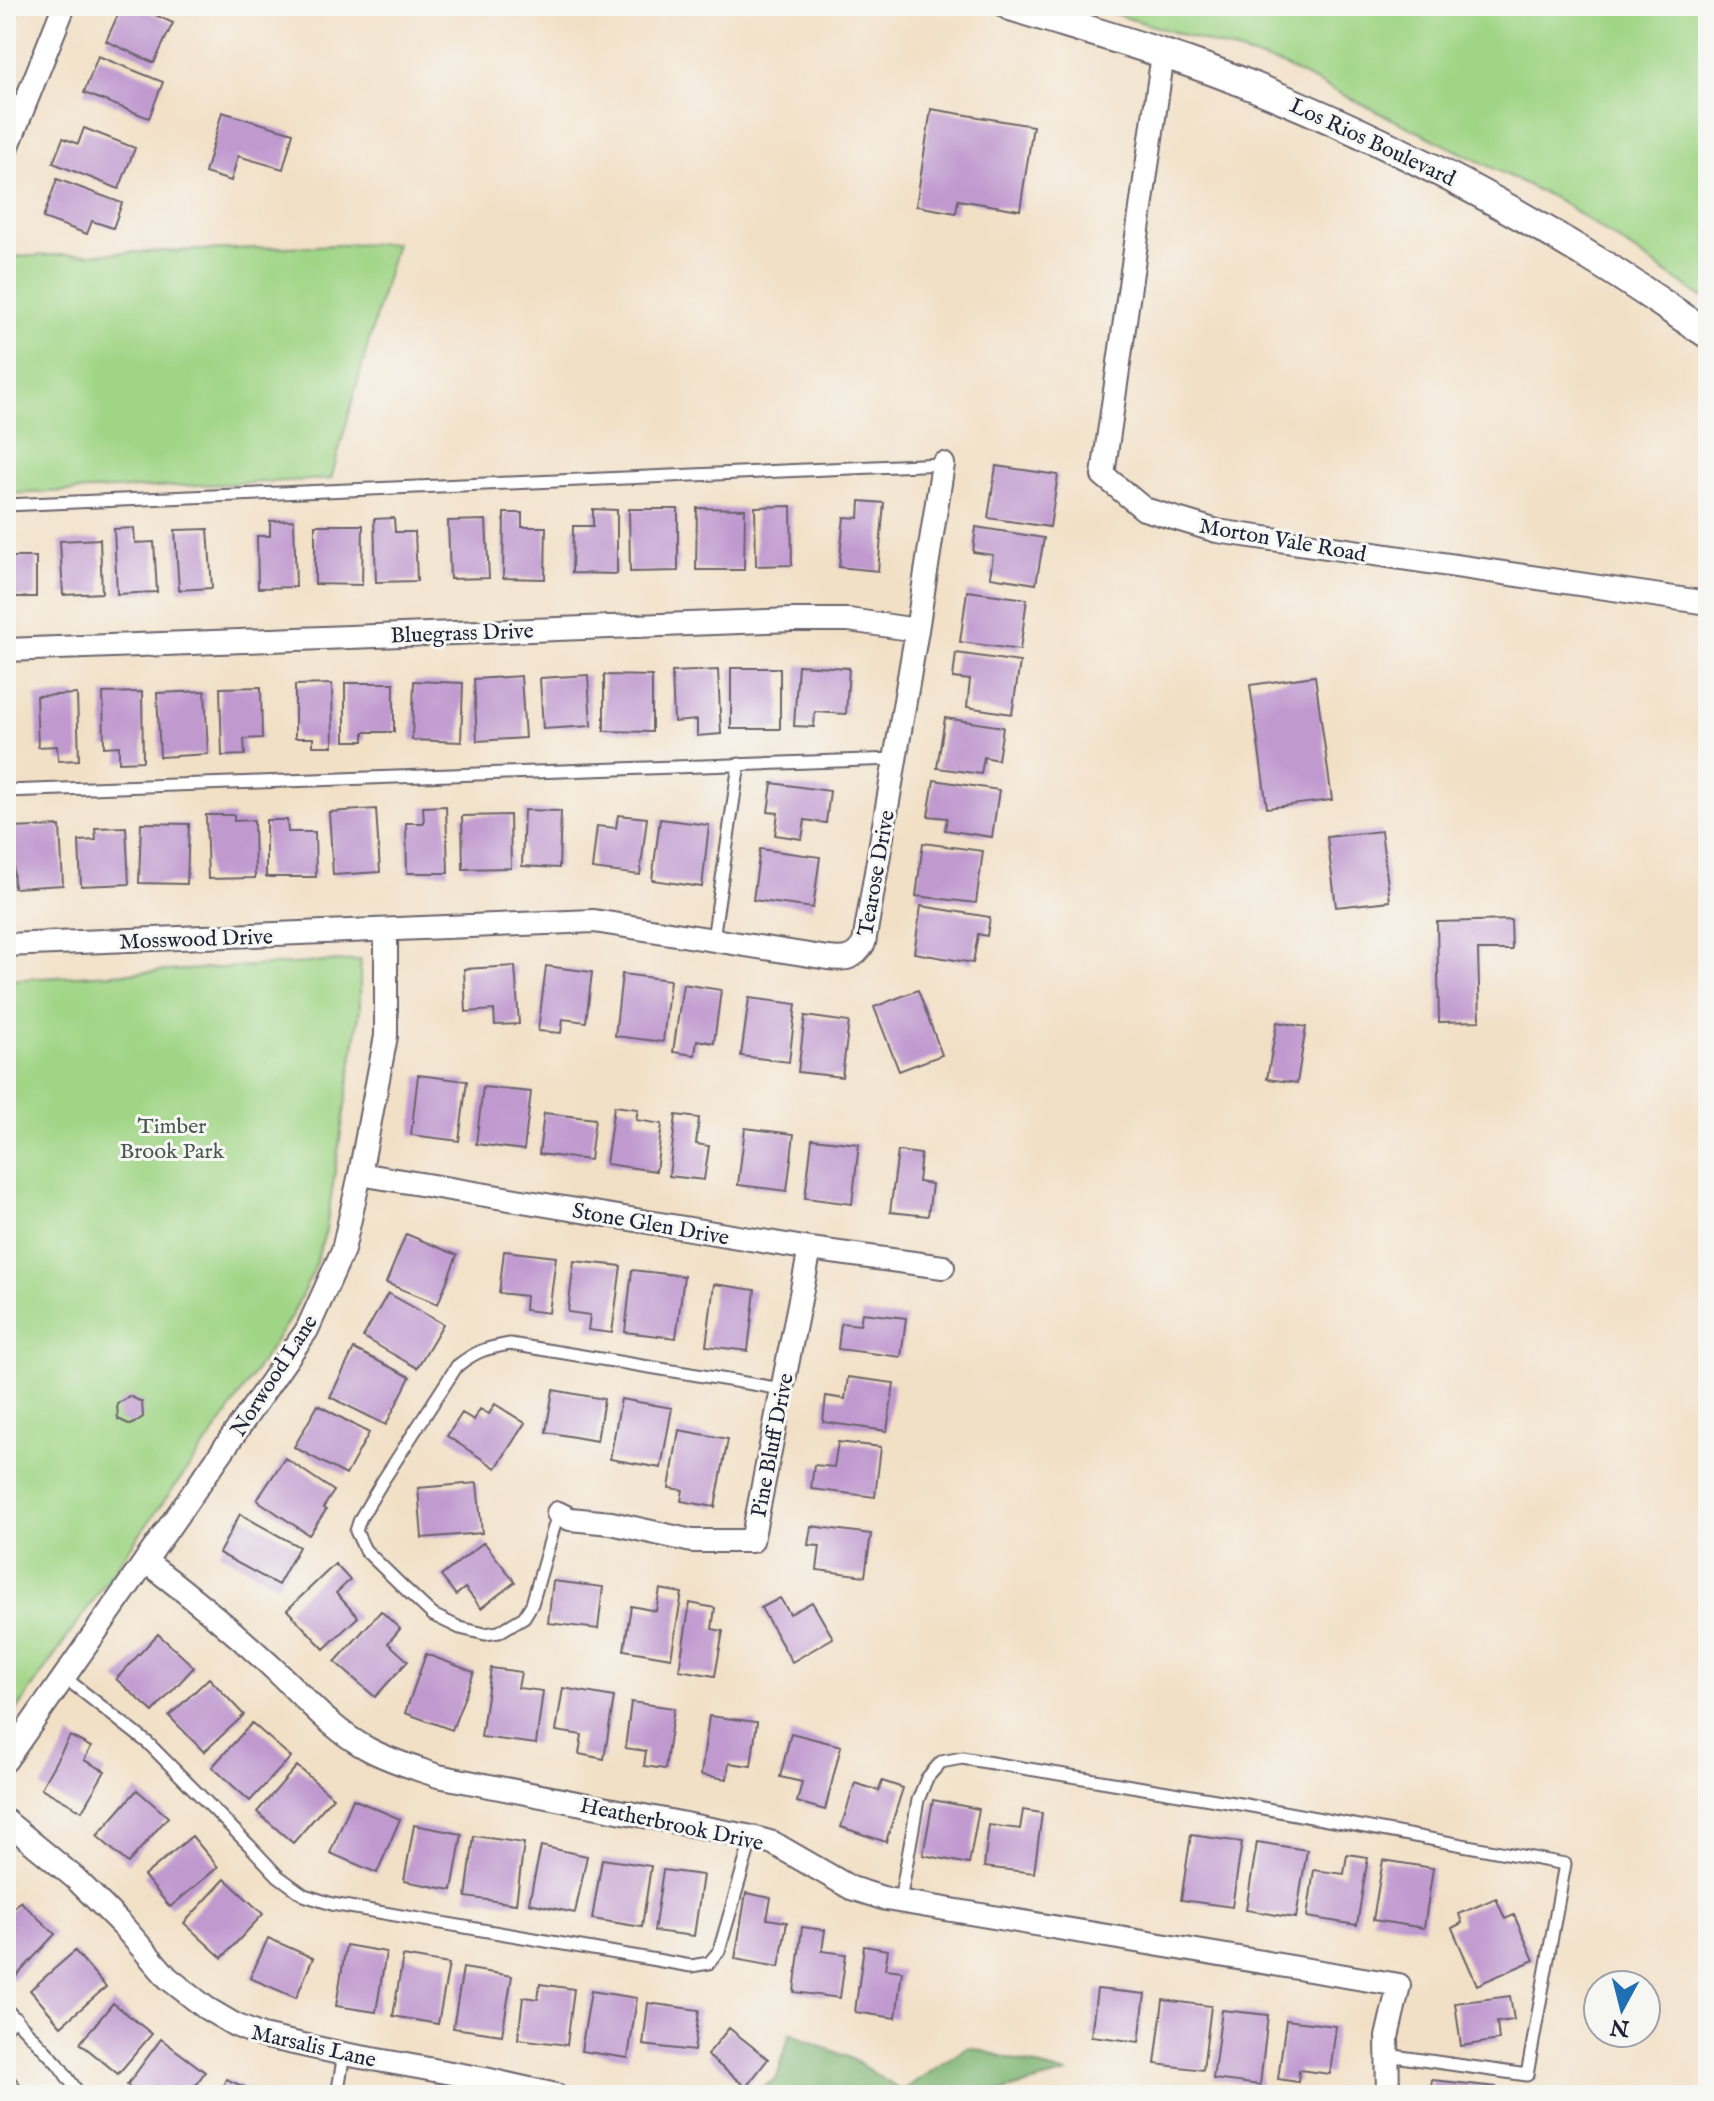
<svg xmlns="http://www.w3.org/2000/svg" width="1714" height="2101" font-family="'IM FELL English',serif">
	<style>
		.green { fill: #a0d586; stroke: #617c60; stroke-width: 2 }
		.forest { fill: #80b673; stroke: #516c57; stroke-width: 2 }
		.building { fill: #c099cf }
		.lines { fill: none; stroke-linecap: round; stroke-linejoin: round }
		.service-casing { stroke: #6b646c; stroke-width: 15 }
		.minor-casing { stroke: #6b646c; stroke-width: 26 }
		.tertiary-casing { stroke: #6b646c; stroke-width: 32 }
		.service { stroke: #fff; stroke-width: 11 }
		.minor { stroke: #fff; stroke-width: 22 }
		.tertiary { stroke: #fff; stroke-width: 28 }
		.labels { text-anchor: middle; stroke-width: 6; stroke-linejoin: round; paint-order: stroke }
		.street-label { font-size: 22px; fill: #22223b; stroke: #f6f6f2 }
		.park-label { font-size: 22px; fill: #485852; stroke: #f6f6f2 }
	</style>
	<rect width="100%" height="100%" fill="#f6f6f2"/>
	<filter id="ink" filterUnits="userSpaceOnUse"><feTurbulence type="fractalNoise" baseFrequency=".0125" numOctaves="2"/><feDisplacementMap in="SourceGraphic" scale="16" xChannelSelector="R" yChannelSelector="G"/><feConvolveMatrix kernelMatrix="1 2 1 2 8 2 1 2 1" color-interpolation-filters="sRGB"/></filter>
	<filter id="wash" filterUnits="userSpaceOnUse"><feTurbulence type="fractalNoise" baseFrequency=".006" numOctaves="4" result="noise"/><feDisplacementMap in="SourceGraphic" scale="32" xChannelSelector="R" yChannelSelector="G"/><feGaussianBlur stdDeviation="1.8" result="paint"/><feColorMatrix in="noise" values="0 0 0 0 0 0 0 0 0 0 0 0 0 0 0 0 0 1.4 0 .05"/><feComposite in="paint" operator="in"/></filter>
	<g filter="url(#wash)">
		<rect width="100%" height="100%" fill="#f2e0c6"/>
		<path class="green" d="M1088 6H1708V301L1560 201 1282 65Z
			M396 243 331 479 6 494V257Z
			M360 960V1009L326 1230 313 1272 292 1315 223 1421 134 1542 6 1725V980Z"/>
		<path class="forest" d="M790 2033 852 2059 901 2091 968 2047 1067 2074 999 2092 995 2095H751L777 2078Z"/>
		<g id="blocks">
			<path class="building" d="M6 6H19L9 37 6 36Z
				M122 6H136L173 23 154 63 106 41Z
				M98 56 163 82 149 118 84 93Z
				M931 109 1033 126 1020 210 958 200 956 213 916 206Z
				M222 112 293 133 283 169 238 156 231 181 205 173Z
				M84 128 135 148 119 189 53 163 63 138 78 144Z
				M57 179 122 203 113 228 92 221 87 234 43 218Z
				M996 466 1058 475 1050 527 988 518Z
				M860 501 884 503 878 571 839 567 844 517 859 518Z
				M791 506 792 565 756 566 755 507Z
				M697 508 745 509 744 570H696Z
				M593 509 617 510V574L572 573 573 526H593Z
				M629 509H678V571L630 572Z
				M504 513H522V527H546L545 579 503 578Z
				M394 518 395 532H415L417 581 376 582 374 519Z
				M294 520 296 587 258 588 257 536H270V521Z
				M486 520 489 578 450 579 448 521Z
				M315 525H363L362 585 315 584Z
				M976 527 1044 538 1036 584 990 577 993 555 973 552Z
				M134 528 135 543 154 542 157 592 117 594 114 529Z
				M208 529 212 588 179 590 175 530Z
				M100 539 102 593 63 595 60 541Z
				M6 557H36V597H6Z
				M967 591 1027 599 1020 650 960 642Z
				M956 653 1020 662 1012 714 967 707 970 680 953 678Z
				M798 665 849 668 846 714 815 712 814 727 794 726Z
				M731 668H780V729H731Z
				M718 670 721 734 697 736V720L674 722 672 672Z
				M588 675 591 726 543 729 540 678Z
				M604 675 652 676V732L604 731Z
				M521 676 525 738 477 741 474 679Z
				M1315 676 1332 800 1267 808 1250 685Z
				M414 681 463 683 461 742 412 740Z
				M345 683H394V732H364V741H345Z
				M332 684 333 746H313V738H295V685Z
				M261 687 262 738 244 739 245 755 222 756 220 688Z
				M205 691 208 754 160 757 157 693Z
				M142 692 143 761 119 762V746L104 747 103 693Z
				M77 694 79 760 58 761 57 746 38 747 36 696Z
				M6 697H9L11 760H6Z
				M945 718 1003 727 998 760 984 757 981 774 937 768Z
				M934 780 999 790 992 837 945 830 947 818 928 816Z
				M772 783 830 791 826 823 805 820 802 839 775 835 778 813 768 812Z
				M446 806 448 873H407L406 823H424L423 807Z
				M376 809 380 872 333 875 329 812Z
				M524 810 561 811 559 868 522 866Z
				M206 815H234V821L254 820 255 878 208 879Z
				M510 815 511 868 463 869 462 816Z
				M618 815 647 818 640 875 592 869 597 826 616 828Z
				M660 819 709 825 702 887 652 880Z
				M266 820H287L288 832H315L316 877H266Z
				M141 823 189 824 187 884 139 883Z
				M60 826 63 885 14 888 12 828Z
				M126 827 129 884 81 886 79 841 96 840 95 828Z
				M1381 831 1390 901 1336 907 1327 837Z
				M923 843 983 851 976 903 916 896Z
				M760 849 820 857 813 908 753 900Z
				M921 906 990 917 987 936 978 934 973 963 914 953Z
				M1511 920 1512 950H1478L1480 1021 1439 1022 1437 922Z
				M515 966 519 1024 495 1025 494 1010 466 1012 464 969Z
				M546 966 592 972 586 1022 563 1019 561 1033 538 1031Z
				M622 974 670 980 663 1042 615 1036Z
				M683 984 721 990 714 1043 697 1040 695 1055 673 1052Z
				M918 990 942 1055 899 1071 874 1007Z
				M749 998 796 1004 789 1062 741 1056Z
				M805 1016 849 1022 842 1077 798 1072Z
				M1277 1022 1306 1027 1297 1083 1267 1079Z
				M418 1075 467 1081 459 1141 411 1135Z
				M483 1087 531 1092 524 1150 476 1144Z
				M614 1106 638 1109 636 1120 662 1124 656 1171 606 1164Z
				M544 1113 595 1119 590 1160 539 1154Z
				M676 1115 699 1118 696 1144 709 1146 704 1180 669 1176Z
				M745 1128 794 1134 787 1191 738 1185Z
				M812 1139 859 1144 852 1204 805 1198Z
				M898 1151 921 1154 918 1182 932 1184 928 1216 890 1212Z
				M406 1234 457 1255 438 1304 386 1283Z
				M504 1251 556 1257 549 1313 525 1310 526 1296 499 1293Z
				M574 1261 621 1266 612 1333 588 1330 590 1315 568 1312Z
				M632 1270 684 1276 676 1338 625 1332Z
				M714 1284 755 1290 748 1351 706 1346Z
				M388 1293 443 1324 417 1368 363 1337Z
				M862 1313 906 1318 901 1357 838 1349 841 1323 860 1325Z
				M354 1349 410 1377 386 1425 330 1397Z
				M848 1377 894 1383 887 1431 823 1422 826 1396 845 1399Z
				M553 1390 604 1399 597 1441 546 1432Z
				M129 1396 142 1402 143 1417 131 1425 118 1419 117 1404Z
				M621 1399 672 1408 661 1468 610 1459Z
				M495 1404 525 1423 496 1468 447 1436 462 1413 474 1420 480 1409 489 1414Z
				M318 1405 369 1433 346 1475 294 1447Z
				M679 1430 728 1439 715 1507 681 1501 683 1490 669 1488Z
				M838 1442 881 1447 875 1497 811 1489 814 1465 834 1467Z
				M285 1458 334 1491 323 1508 326 1510 309 1535 257 1500Z
				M477 1483 482 1533 422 1538 418 1488Z
				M240 1514 299 1547 278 1585 219 1553Z
				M811 1526 871 1534 865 1576 817 1570 820 1546 808 1545Z
				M484 1542 515 1582 481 1608 465 1588 456 1595 441 1576Z
				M335 1564 350 1580 336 1593 358 1617 324 1649 287 1610Z
				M553 1581 603 1587 598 1629 548 1623Z
				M660 1589 682 1593 671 1658 624 1650 631 1606 656 1611Z
				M780 1598 790 1614 812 1602 833 1638 792 1662 761 1608Z
				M690 1603 715 1608 712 1629 723 1631 715 1676 679 1670Z
				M381 1611 400 1629 388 1643 408 1661 375 1697 335 1662Z
				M158 1634 194 1667 153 1712 116 1679Z
				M426 1654 474 1672 452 1730 405 1713Z
				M491 1668 521 1672 518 1688 543 1691 536 1744 481 1737Z
				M209 1678 244 1715 204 1752 169 1716Z
				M563 1688 614 1697 604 1759 579 1754 582 1735 556 1731Z
				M631 1702 674 1708 665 1769 644 1766 646 1751 625 1748Z
				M709 1716 757 1722 751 1766 729 1763 727 1779 701 1775Z
				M252 1723 291 1757 250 1801 212 1767Z
				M791 1733 841 1746 825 1810 797 1802 802 1782 780 1777Z
				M70 1736 91 1747 84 1760 105 1771 82 1811 41 1788Z
				M297 1766 333 1797 293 1843 257 1812Z
				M882 1781 903 1788 886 1842 841 1827 855 1783 879 1791Z
				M137 1790 168 1817 128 1863 97 1836Z
				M353 1799 400 1819 377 1873 330 1853Z
				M933 1800 979 1809 969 1864 923 1855Z
				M1023 1810 1042 1813 1034 1873 984 1867 989 1825 1020 1829Z
				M414 1825 462 1834 452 1890 404 1881Z
				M1191 1835 1242 1842 1232 1907 1181 1900Z
				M192 1836 218 1867 170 1907 144 1876Z
				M474 1836 524 1843 516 1904 466 1897Z
				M1257 1842 1307 1850 1296 1918 1246 1910Z
				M541 1846 587 1856 575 1913 529 1903Z
				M1347 1854 1368 1857 1357 1925 1307 1917 1314 1870 1344 1874Z
				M602 1859 651 1866 642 1927 592 1919Z
				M1383 1860 1433 1868 1424 1928 1373 1920Z
				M663 1870 703 1875 694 1936 654 1931Z
				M225 1879 263 1914 222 1958 184 1923Z
				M746 1893 771 1898 767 1919 787 1922 779 1967 735 1959Z
				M1496 1898 1505 1919 1514 1915 1534 1960 1477 1985 1452 1928 1462 1923 1459 1914Z
				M20 1901 55 1934 13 1980 6 1973V1916Z
				M802 1927 825 1930 822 1951 846 1954 840 1998 794 1992Z
				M268 1938 313 1958 296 1998 250 1978Z
				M346 1945 386 1952 376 2012 336 2006Z
				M864 1946 888 1950 885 1969 902 1971 896 2018 855 2012Z
				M75 1951 106 1987 61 2026 30 1990Z
				M403 1956 449 1964 438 2024 393 2016Z
				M463 1968 512 1976 502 2035 453 2028Z
				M540 1984 574 1989 567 2045 518 2039 523 1997 538 1999Z
				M1097 1989 1145 1994 1139 2042 1091 2036Z
				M591 1991 637 1998 628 2058 581 2051Z
				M1510 1996 1514 2020 1497 2022 1499 2040 1461 2046 1455 2003Z
				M1163 2000 1211 2006 1203 2070 1155 2064Z
				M113 2003 152 2034 118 2074 80 2043Z
				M648 2003 699 2010 694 2051 643 2045Z
				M1222 2010 1268 2015 1260 2085 1213 2079Z
				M1286 2020 1336 2026 1330 2074 1299 2070 1298 2082 1278 2079Z
				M729 2028 768 2059 746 2087 707 2055Z
				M161 2039 205 2072 188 2095H169L157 2086 150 2095H142L127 2085Z
				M6 2066 27 2093 25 2095H6Z
				M226 2079 263 2095H219Z
				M1432 2080 1496 2087 1495 2095H1430Z"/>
		</g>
	</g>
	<g filter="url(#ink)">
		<use href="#blocks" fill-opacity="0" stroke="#6b646c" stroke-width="2"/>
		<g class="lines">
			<defs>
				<path id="service" d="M6 505 943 464
					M6 791 895 759
					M713 939 739 764
					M558 1513 532 1604 524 1617 499 1632 485 1634 460 1628 433 1615 400 1584 365 1550 356 1531 360 1519 382 1482 457 1366C476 1351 486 1348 510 1344L782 1389
					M64 1677 148 1743 249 1845 278 1876 304 1895 332 1904 691 1966 709 1963 719 1951 752 1837
					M900 1901 918 1800 927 1778 941 1762 962 1758 1246 1805 1565 1864 1527 2075 1387 2055
					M6 2009 58 2064 80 2095
					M6 2027 16 2018
					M337 2095 344 2054"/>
				<path id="minor" d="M1163 54 1103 475 1144 509 1217 531 1708 603
					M6 151 64 6
					M6 650 793 620H849L917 630
					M6 945 594 921 828 958C845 960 855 959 864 943L917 630 943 464
					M360 1174 810 1249 943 1267
					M558 1513 570 1519 611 1523 692 1541H752L810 1249
					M145 1561C189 1594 231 1629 272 1667 302 1695 332 1731 370 1750 391 1761 415 1768 438 1776L752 1837 773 1843 851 1888 886 1899 1399 1985 1387 2037 1388 2095
					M6 1760 307 1330 343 1250 360 1174 386 1036V930
					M6 1821 75 1878 122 1925 168 1978 206 2008 235 2025 262 2036 344 2054 485 2079 556 2095"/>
				<path id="tertiary" d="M1010 6C1093 32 1177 55 1257 88 1375 136 1489 194 1597 261 1635 284 1671 310 1708 334"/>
			</defs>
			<use href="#service" class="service-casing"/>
			<use href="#minor" class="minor-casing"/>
			<use href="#tertiary" class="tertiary-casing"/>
			<use href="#service" class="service"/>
			<use href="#minor" class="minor"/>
			<use href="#tertiary" class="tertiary"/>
		</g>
	</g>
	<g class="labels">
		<g class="street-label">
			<text transform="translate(1373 141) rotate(25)" y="8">Los Rios Boulevard</text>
			<text transform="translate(1283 539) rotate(10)" y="8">Morton Vale Road</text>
			<text transform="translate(462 632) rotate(-2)" y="8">Bluegrass Drive</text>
			<text transform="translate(875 873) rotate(-80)" y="8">Tearose Drive</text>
			<text transform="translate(196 938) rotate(-2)" y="8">Mosswood Drive</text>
			<text transform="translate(651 1223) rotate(10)" y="8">Stone Glen Drive</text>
			<text transform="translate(273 1375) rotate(-57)" y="8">Norwood Lane</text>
			<text transform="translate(771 1445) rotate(-79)" y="8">Pine Bluff Drive</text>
			<text transform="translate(672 1823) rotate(12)" y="8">Heatherbrook Drive</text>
			<text transform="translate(314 2045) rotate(13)" y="8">Marsalis Lane</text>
		</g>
		<g class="park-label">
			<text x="172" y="1133">Timber<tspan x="172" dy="25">Brook Park</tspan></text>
		</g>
	</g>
	<rect width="1714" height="2101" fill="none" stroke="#f6f6f2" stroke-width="32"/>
	<g transform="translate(1622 2009) rotate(187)"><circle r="38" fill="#f6f6f2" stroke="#a1a1a9" stroke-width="2"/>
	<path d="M0-6L14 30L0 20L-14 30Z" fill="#1f6fb2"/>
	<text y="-12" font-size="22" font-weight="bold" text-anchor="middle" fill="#22223b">N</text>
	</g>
</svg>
